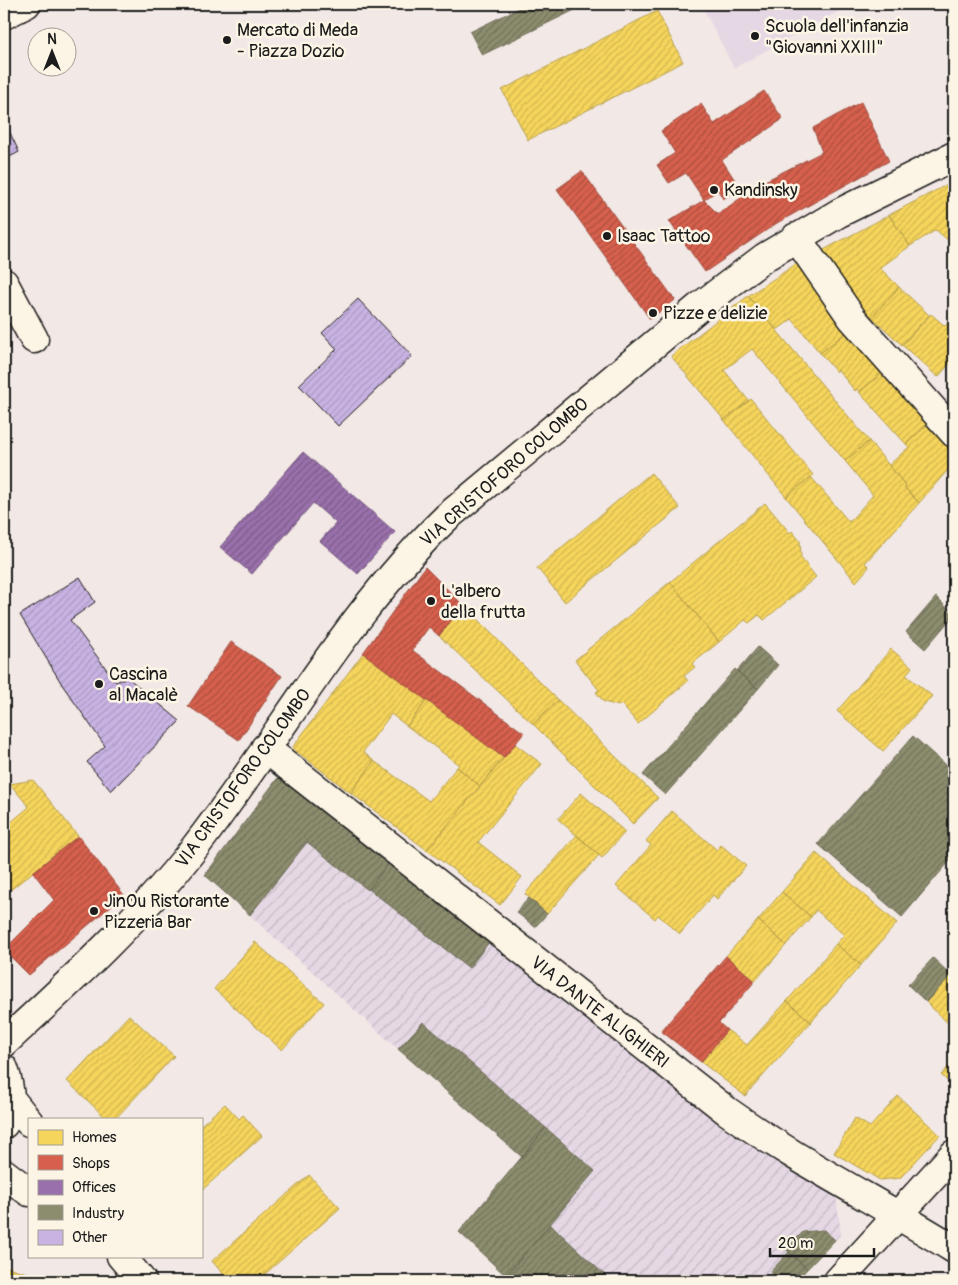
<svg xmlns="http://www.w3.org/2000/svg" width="958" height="1285" font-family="Pangolin,sans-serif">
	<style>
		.built { fill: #e5d8e4 }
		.industrial { fill: url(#industrial-furrows) }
		.homes { fill: url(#homes-hatch); stroke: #b59e49 }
		.shops { fill: url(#shops-hatch); stroke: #9e4c3e }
		.offices { fill: url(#offices-hatch); stroke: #745780 }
		.industry { fill: url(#industry-hatch); stroke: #6a6a55 }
		.building { fill: url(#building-hatch); stroke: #1c1c1c }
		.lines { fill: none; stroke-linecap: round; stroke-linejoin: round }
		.street-casing { stroke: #1c1c1c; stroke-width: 31 }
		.secondary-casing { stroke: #1c1c1c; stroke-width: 31 }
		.street { stroke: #fcf5e5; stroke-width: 28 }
		.secondary { stroke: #fcf5e5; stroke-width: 28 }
		.poi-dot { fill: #1c1c1c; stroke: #fcf5e5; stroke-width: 2 }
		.labels { text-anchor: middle; stroke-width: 5; stroke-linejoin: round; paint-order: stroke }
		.poi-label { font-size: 18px; fill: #1c1c1c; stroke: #fcf5e5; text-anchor: start }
		.street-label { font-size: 18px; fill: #1c1c1c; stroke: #fcf5e5 }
	</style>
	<defs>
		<pattern id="industrial-furrows" width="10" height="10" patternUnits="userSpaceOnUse" patternTransform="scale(1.25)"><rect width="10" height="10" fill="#e5d8e4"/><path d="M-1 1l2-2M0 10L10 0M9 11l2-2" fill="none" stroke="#c4b9c3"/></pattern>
		<pattern id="homes-hatch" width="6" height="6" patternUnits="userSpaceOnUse" patternTransform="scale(1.25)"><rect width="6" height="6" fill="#f6d55c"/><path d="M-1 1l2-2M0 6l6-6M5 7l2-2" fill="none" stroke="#d2b64f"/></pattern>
		<pattern id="shops-hatch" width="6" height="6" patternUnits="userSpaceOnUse" patternTransform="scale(1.25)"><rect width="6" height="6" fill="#d6604d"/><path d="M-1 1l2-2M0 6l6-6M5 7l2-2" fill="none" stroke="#ad4e3f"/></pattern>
		<pattern id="offices-hatch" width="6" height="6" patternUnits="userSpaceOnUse" patternTransform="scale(1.25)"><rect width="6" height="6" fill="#9970ab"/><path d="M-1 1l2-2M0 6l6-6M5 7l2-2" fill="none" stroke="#7c5b8a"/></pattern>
		<pattern id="industry-hatch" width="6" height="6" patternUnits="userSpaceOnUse" patternTransform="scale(1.25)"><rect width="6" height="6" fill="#8c8c6e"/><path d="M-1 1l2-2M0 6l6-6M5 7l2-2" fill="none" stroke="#72725a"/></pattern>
		<pattern id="building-hatch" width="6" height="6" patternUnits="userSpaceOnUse" patternTransform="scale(1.25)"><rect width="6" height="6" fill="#c8b3e3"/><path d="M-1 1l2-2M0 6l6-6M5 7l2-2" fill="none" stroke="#ab99c2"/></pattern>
	</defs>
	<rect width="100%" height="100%" fill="#f2e8e5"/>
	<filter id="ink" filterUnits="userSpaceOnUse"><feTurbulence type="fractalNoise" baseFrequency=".02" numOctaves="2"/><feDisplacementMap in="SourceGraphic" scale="10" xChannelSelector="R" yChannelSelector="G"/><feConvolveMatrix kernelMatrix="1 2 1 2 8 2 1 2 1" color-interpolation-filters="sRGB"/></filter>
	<g filter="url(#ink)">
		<path class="built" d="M701 4H852L734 68Z"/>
		<path class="industrial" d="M280 775 836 1195 841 1234 796 1281H512L459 1232 522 1157 398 1049 205 875Z"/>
		<path class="homes" d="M657 11 683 62 528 140 502 90Z
			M954 181V251L948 245 950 242 936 230 910 246 889 215Z
			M889 215 910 246 880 268 899 287 872 317 842 288 818 253Z
			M799 262 851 329 820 353 792 319 777 330 748 296Z
			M899 287 929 315 902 345 872 317Z
			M748 296 869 441 845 461 752 349 724 370 749 401 724 420 671 356Z
			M931 314 945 326 949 322 954 326V359L938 377 902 345Z
			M851 329 886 370 859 392 857 389 855 391 838 370 836 372 820 353Z
			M886 370 931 421 906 444 859 392Z
			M751 399 813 475 786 497 724 420Z
			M931 421 954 448V463L919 503 905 488 906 486 889 465 909 447 906 444Z
			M869 441 906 486 905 488 919 503 865 563 869 567 856 582 786 497 811 477 849 522 873 495 845 461Z
			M651 473 680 508 565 602 537 568Z
			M765 503 790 533 792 531 800 541 801 558 816 577 764 620 759 615 749 623 745 620 719 642 670 582Z
			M670 582 719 642 692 664 695 667 684 676 688 681 638 724 621 704 619 706 604 702 596 692 599 690 575 660Z
			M463 605 558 700 533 724 439 636Z
			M891 649 912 667 906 675 932 696 883 751 837 711Z
			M363 653 427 700 407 726 391 714 363 752 374 761 351 793 292 748Z
			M427 700 504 758 480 786 457 767 459 765 407 726Z
			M558 700 658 798 633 824 533 724Z
			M515 744 542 764 478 842 522 877 500 905 427 850Z
			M374 761 429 801 457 767 480 786 427 850 351 793Z
			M33 780 78 836 4 895V828L29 807 10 784Z
			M581 793 625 832 602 858 558 819Z
			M672 811 717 850 721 845 746 866 717 899 713 895 680 934 658 915 655 919 616 886 651 845 646 841Z
			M577 835 599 855 547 914 525 894Z
			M816 853 897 923 861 965 836 944 844 935 816 910 811 917 782 892Z
			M782 892 811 917 786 945 758 920Z
			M758 920 786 945 755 981 726 956Z
			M255 942 324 1003 282 1050 214 989Z
			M836 944 861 965 811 1022 787 1001Z
			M951 975 954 979V1029L926 1002Z
			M787 1001 811 1022 745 1096 701 1062 727 1030 747 1045Z
			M129 1015 174 1056 115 1119H107L67 1081Z
			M954 1061V1087L941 1075Z
			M898 1096 940 1135 900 1178 880 1180 834 1153 855 1118 870 1127Z
			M225 1104 239 1119 243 1115 262 1136 201 1191V1125Z
			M309 1175 340 1208 257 1281H227L228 1280 212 1261Z
			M4 1266 52 1281H4Z"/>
		<path class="shops" d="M764 91 783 119 722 160 740 188 723 199 718 190 704 200 686 173 669 183 657 165 675 153 661 131 701 104 714 124Z
			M861 102 889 161 777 223 705 272 669 221 704 200 718 214 765 181 822 152 813 128Z
			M582 171 675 300 650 319 557 189Z
			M425 567 463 605 439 636 429 627 412 650 524 733 504 758 363 653Z
			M231 642 282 676 239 740 188 706Z
			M78 836 124 895 29 975 4 950 54 900 33 872Z
			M726 956 755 981 719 1023 727 1030 701 1062 661 1031Z"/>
		<path class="offices" d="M303 452 395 532 358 574 320 541 336 523 313 503 252 574 220 547Z"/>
		<path class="industry" d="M527 4H587L482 55 470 32Z
			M936 597 954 615 925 649 906 632Z
			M758 647 778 665 758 689 737 671Z
			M735 669 758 689 665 795 643 775Z
			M913 736 954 773V856L902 917 818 844Z
			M280 775 391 860 368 890 307 842 250 915 205 875Z
			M393 858 493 937 469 968 369 889Z
			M529 898 547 914 535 927 516 912Z
			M933 958 951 975 926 1002 908 985Z
			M423 1022 546 1128 522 1157 398 1049Z
			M546 1128 595 1171 506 1276 459 1232Z
			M550 1224 611 1281H512L506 1276Z
			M824 1230 835 1240 807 1269 786 1249 803 1232Z
			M789 1252 807 1269 796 1281H779L770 1272Z"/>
		<path class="building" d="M4 120 19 152 4 160Z
			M358 299 412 356 338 426 299 385 337 349 322 333Z
			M80 577 95 602 70 620 116 682 127 677 180 721 111 791 87 762 105 746 63 686 20 615Z"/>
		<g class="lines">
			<defs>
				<path id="street" d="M4 15 26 4
					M796 237 852 318 954 433
					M4 283 34 339
					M265 748 727 1111C800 1163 879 1202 954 1249
					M4 1043C70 982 136 922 192 851 278 741 345 615 447 517L699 307 765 257 839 213 954 156
					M838 1281 954 1154"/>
				<path id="secondary" d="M4 1069C10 1086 13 1107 4 1124
					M10 1098 29 1122
					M4 1173 29 1192
					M121 1256 142 1281"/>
			</defs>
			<use href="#street" class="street-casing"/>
			<use href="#secondary" class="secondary-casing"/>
			<use href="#street" class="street"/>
			<use href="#secondary" class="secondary"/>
		</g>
	</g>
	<g class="poi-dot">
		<circle cx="755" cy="36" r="5"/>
		<circle cx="227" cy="40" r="5"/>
		<circle cx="714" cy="190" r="5"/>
		<circle cx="607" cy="236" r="5"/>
		<circle cx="653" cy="313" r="5"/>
		<circle cx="431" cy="601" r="5"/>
		<circle cx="99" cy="684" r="5"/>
		<circle cx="94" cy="911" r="5"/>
	</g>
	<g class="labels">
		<g class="poi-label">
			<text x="765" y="32">Scuola dell'infanzia<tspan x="765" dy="21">"Giovanni XXIII"</tspan></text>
			<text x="237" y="36">Mercato di Meda<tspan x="237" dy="21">- Piazza Dozio</tspan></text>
			<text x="724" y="196">Kandinsky</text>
			<text x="617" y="242">Isaac Tattoo</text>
			<text x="663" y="319">Pizze e delizie</text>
			<text x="441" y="597">L'albero<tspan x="441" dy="21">della frutta</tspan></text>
			<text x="109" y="680">Cascina<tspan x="109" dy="21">al Macalè</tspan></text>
			<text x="104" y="907">JinOu Ristorante<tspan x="104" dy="21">Pizzeria Bar</tspan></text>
		</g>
		<g class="street-label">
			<text transform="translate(504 472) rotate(-41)" y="6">VIA CRISTOFORO COLOMBO</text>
			<text transform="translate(243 778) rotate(-54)" y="6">VIA CRISTOFORO COLOMBO</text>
			<text transform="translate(600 1012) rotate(38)" y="6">VIA DANTE ALIGHIERI</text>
		</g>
	</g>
	<rect width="958" height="1285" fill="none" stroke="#fcf5e5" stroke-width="20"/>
	<rect x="10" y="10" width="938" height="1265" fill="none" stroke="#1c1c1c" stroke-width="2" filter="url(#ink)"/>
	<rect x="28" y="1118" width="175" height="140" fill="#fcf5e5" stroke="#a29e95"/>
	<rect x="38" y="1130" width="25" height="15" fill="#f6d55c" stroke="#a29e95"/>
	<text x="72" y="1142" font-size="15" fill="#1c1c1c">Homes</text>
	<rect x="38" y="1155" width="25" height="15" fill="#d6604d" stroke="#a29e95"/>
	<text x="72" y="1168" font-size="15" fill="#1c1c1c">Shops</text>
	<rect x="38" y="1180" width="25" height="15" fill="#9970ab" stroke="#a29e95"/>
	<text x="72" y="1192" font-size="15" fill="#1c1c1c">Offices</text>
	<rect x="38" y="1205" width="25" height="15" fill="#8c8c6e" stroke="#a29e95"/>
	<text x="72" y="1218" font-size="15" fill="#1c1c1c">Industry</text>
	<rect x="38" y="1230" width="25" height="15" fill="#c8b3e3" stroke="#a29e95"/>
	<text x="72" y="1242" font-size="15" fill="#1c1c1c">Other</text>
	<g transform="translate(52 52)"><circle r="24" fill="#fcf5e5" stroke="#a29e95"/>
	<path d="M0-4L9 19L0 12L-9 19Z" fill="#1c1c1c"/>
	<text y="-8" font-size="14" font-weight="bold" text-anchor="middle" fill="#1c1c1c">N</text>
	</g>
	<path d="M770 1248v8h104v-8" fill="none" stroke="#1c1c1c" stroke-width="2.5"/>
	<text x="778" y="1248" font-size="15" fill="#1c1c1c" stroke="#fcf5e5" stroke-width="4" paint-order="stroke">20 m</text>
</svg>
